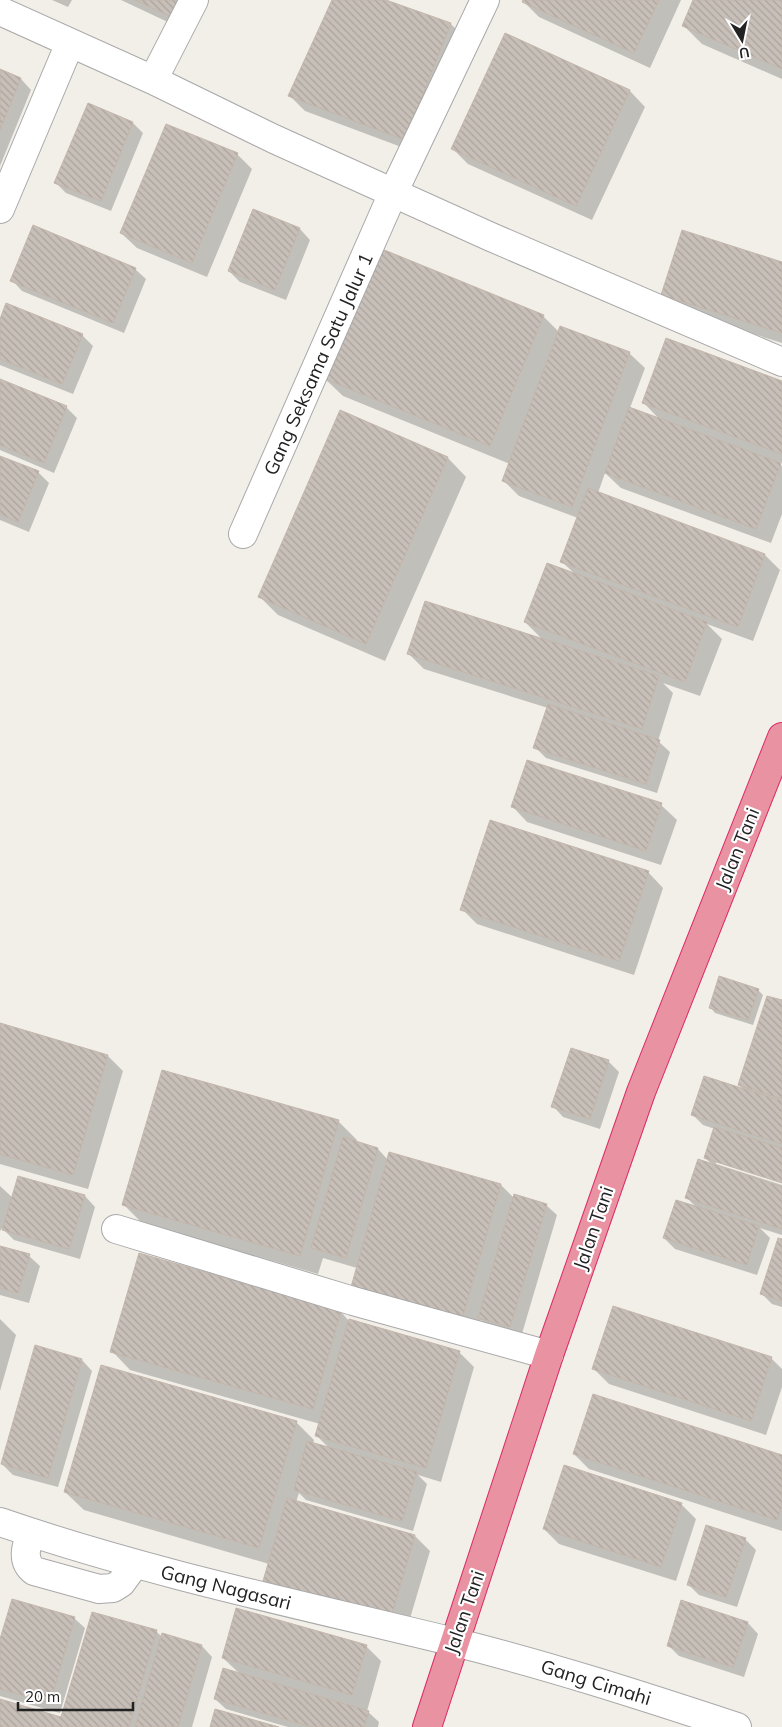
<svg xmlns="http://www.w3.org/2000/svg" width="782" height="1727" font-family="Mulish,sans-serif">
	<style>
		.shadow { fill: #0003 }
		.building { fill: url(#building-back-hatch); stroke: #c4b6ab }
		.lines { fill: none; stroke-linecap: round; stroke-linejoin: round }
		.minor-casing { stroke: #a9a9a9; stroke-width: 30 }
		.highway-casing { stroke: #dc2a67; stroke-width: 30 }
		.minor { stroke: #fff; stroke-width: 28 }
		.highway { stroke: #e892a2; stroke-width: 28 }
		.labels { text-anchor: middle; stroke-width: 4.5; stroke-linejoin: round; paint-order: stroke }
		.street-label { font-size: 19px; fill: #222; stroke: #fff }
	</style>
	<defs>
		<pattern id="building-back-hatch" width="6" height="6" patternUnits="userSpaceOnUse" patternTransform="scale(1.25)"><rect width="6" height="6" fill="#c7bfb8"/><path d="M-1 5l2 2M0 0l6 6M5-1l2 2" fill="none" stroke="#aba49e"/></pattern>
	</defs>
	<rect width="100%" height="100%" fill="#f2efe9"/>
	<path class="shadow" d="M52 0H72L68 7Z
		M121 0H207L191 33Z
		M334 0H383L451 24 466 40 420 154 305 111 290 96Z
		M524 0H681L650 68 539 17 524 2Z
		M695 0H782V79L702 44 684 26Z
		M505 35 630 91 645 107 592 220 468 164 453 149Z
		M0 71 21 79 31 90 0 166Z
		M133 123 143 133 111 211 66 193 56 183Z
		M237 154 252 169 207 277 137 248 121 233Z
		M254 211 300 229 310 240 286 300 240 282 229 271Z
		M782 263V343L678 310 663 295Z
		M135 269 146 279 124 333 22 291 12 280Z
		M543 316 559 332 629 353 645 368 630 408 660 420 643 402 782 382V463L777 461 782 466V514L771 543 621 488 605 473 598 493 765 555 780 570 753 641 707 624 722 639 700 696 663 683 673 693 658 741 670 752 657 793 546 758 535 747 548 708 424 669 409 654 544 641 525 622 575 574 561 561 578 518 519 496 504 481 510 464 343 396 324 378Z
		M0 322 82 335 93 346 73 394 0 365Z
		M0 380 66 407 77 418 54 473 0 450Z
		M341 412 448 458 466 477 385 661 278 615 260 597Z
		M0 457 38 472 49 483 29 532 0 520Z
		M661 805 677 820 661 865 527 822 512 806Z
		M648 872 663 888 634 975 477 924 462 909Z
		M758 990 763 995 753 1025 715 1013 710 1007Z
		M782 1002V1182L716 1161V1164L782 1185V1235L760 1228 770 1238 757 1275 675 1249 664 1238 697 1208 687 1198 713 1165 705 1158 715 1129 703 1125 692 1114 745 1091 739 1085Z
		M0 1025 108 1056 123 1071 88 1189 0 1164Z
		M608 1061 619 1072 600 1129 563 1117 553 1106Z
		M338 1121 357 1140 356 1142 378 1149 388 1160 501 1185 514 1198 546 1205 557 1215 521 1337 490 1329 481 1320 477 1333 357 1268 323 1258 318 1274 142 1223 124 1205Z
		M0 1186 13 1198 85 1196 95 1207 80 1259 14 1240 2 1228 0 1231Z
		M782 1241V1307L772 1304 761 1293Z
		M0 1247 29 1256 40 1266 29 1303 0 1295Z
		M341 1312 349 1321 459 1352 474 1367 441 1482 418 1475 427 1484 413 1531 306 1500 299 1493 296 1502 415 1536 430 1551 406 1632 280 1596 264 1581 269 1564 84 1510 65 1492 296 1422 314 1440 313 1444 330 1449 316 1435 320 1424 130 1370 112 1351Z
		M0 1319 16 1335 0 1391Z
		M771 1358 782 1369V1387L766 1435 609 1384 594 1369Z
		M82 1360 92 1371 58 1487 13 1475 2 1464Z
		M574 1454 782 1456V1531L589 1469Z
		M681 1504 696 1519 676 1581 559 1544 544 1529Z
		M745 1539 756 1550 737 1607 699 1595 688 1584Z
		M682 1602 748 1623 758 1634 744 1677 679 1656 668 1645Z
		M74 1618 85 1628 60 1713 0 1696V1643Z
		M156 1631 162 1637 202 1646 212 1657 192 1727H0V1701L62 1718Z
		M366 1646 381 1661 367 1711 379 1722 378 1727H288L226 1709 215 1699 240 1674 223 1658Z"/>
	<path class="building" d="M135 0H185L176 19Z
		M332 0H386L451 23 405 140 288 96Z
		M523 0H659L634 53 522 2Z
		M693 0H782V69L682 26Z
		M505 33 630 90 576 206 451 149Z
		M0 69 21 78 0 130Z
		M88 103 133 122 101 201 54 183Z
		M166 124 238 153 192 263 120 233Z
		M253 209 300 228 275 290 228 271Z
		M33 225 136 268 113 323 10 281Z
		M682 230 782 262V333L661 295Z
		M377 247 544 315 490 446 323 378Z
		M6 303 83 334 62 384 0 359V319Z
		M560 326 630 352 572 507 502 481Z
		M666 338 782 381V454L642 403Z
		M0 379 67 406 44 463 0 445Z
		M629 407 781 463 756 529 605 473Z
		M340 410 448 457 366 644 258 597Z
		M0 456 39 471 18 522 0 514Z
		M588 488 765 554 738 627 560 562Z
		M547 563 707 622 685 682 524 622Z
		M425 601 659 676 642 729 407 654Z
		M548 704 660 740 646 784 533 748Z
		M527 760 662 803 646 851 511 807Z
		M490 820 649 871 619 961 460 910Z
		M719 976 759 989 748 1020 709 1008Z
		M767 996 782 1000V1099L738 1085Z
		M0 1023 108 1055 73 1175 0 1154Z
		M571 1048 609 1060 590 1119 551 1107Z
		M162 1070 339 1120 300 1256 122 1205Z
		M704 1076 782 1101V1144L691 1115Z
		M714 1127 782 1148V1183L704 1158Z
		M343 1137 378 1148 346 1258 311 1248Z
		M389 1152 501 1184 462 1319 351 1287Z
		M698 1159 782 1187V1229L685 1198Z
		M18 1176 85 1195 69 1249 2 1230Z
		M514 1194 547 1204 510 1327 478 1318Z
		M676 1200 759 1226 747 1265 663 1238Z
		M778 1238 782 1239V1301L760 1294Z
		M0 1246 30 1254 18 1293 0 1288Z
		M139 1253 341 1311 313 1409 110 1352Z
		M613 1306 772 1357 751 1421 592 1369Z
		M349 1319 460 1351 426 1468 315 1436Z
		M35 1345 82 1359 48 1478 1 1464Z
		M101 1365 297 1421 259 1548 64 1492Z
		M593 1394 782 1455V1506L777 1520 573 1454Z
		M307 1441 417 1472 402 1521 294 1490Z
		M564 1465 682 1503 661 1567 543 1529Z
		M287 1498 415 1535 391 1618 263 1581Z
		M706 1525 746 1538 726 1597 687 1585Z
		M12 1599 75 1617 50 1703 0 1689V1639Z
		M681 1600 748 1622 733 1667 667 1646Z
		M236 1608 367 1645 352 1695 222 1658Z
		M92 1612 157 1630 129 1727H0V1699L61 1717Z
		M162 1633 202 1645 178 1727H135Z
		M223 1668 369 1711 364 1727H312L214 1699Z
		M215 1709 279 1727H210Z"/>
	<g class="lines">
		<defs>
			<path id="minor" d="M0 11 153 80 274 139 491 237 782 362
				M153 80 194 0
				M0 209 70 43
				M243 534 393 193 485 0
				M116 1229 353 1301 549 1355
				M0 1522C148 1573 302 1605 454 1642 550 1666 643 1696 737 1727
				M31 1533C26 1546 21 1561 34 1571L99 1589 113 1588 121 1583 135 1564"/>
			<path id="highway" d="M427 1727 549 1355 641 1092 782 737"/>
		</defs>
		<use href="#minor" class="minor-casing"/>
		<use href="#highway" class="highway-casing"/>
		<use href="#minor" class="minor"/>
		<use href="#highway" class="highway"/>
	</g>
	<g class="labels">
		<g class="street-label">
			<text transform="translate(318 364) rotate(-66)" y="7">Gang Seksama Satu Jalur 1</text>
			<text transform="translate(737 849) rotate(-68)" y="7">Jalan Tani</text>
			<text transform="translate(593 1228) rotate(-71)" y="7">Jalan Tani</text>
			<text transform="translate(226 1587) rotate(14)" y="7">Gang Nagasari</text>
			<text transform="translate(464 1612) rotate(-71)" y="7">Jalan Tani</text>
			<text transform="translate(596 1682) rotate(17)" y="7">Gang Cimahi</text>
		</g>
	</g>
	<g transform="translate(742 40) rotate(170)" stroke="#ffffff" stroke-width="4" paint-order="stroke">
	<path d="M0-4L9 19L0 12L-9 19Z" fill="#222222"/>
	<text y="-8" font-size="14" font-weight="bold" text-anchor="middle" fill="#222222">U</text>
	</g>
	<path d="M18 1702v8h115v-8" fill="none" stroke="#222222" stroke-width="2.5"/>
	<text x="25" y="1702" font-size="15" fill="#222222" stroke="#ffffff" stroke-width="4" paint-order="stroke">20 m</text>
</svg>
